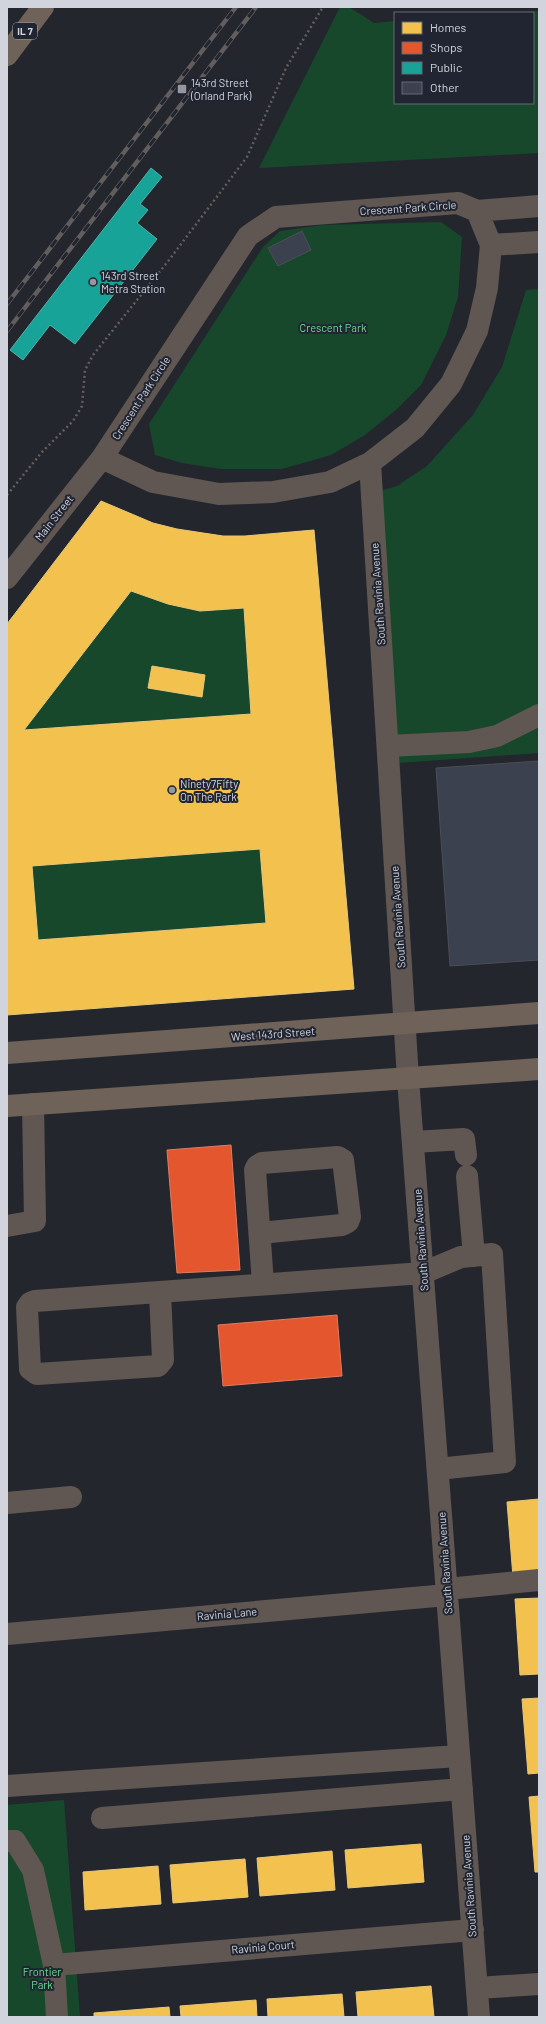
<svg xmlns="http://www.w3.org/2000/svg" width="546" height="2024" font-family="Barlow,sans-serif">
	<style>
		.green { fill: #18482c }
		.homes { fill: #f2c14e; stroke: #e8c779; fill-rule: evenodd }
		.shops { fill: #e4572e; stroke: #de7c62 }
		.public { fill: #17a398; stroke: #4fb2ac }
		.building { fill: #3c4150; stroke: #4c4e54 }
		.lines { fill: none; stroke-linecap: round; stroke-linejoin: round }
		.path { stroke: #635e5d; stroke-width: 2.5; stroke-dasharray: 2 3; stroke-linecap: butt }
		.minor { stroke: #605753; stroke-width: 22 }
		.major { stroke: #6f6259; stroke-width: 22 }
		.rail-casing { stroke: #635e5e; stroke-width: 4.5 }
		.rail { stroke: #202531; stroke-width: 3; stroke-dasharray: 9; stroke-linecap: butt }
		.poi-dot { fill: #94979f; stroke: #202531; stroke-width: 1.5 }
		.labels { text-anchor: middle; stroke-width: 4; stroke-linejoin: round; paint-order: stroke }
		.shield { fill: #202531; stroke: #9ca0a9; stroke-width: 1 }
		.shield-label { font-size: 10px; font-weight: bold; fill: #d1d4dc }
		.poi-label { font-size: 11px; fill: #d1d4dc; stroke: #202531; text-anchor: start }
		.street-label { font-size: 11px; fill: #d1d4dc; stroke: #202531 }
		.park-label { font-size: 11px; fill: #6add93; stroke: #202531 }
	</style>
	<rect width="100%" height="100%" fill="#24262d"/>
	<path class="green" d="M340 7H349L374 23 395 21V103H533V13H509L539 11V153L259 168Z
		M441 222 462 237 458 297 446 335 421 385 397 409 365 435 331 455 282 469H221L182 463 155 455 149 424 263 247 280 231 322 225Z
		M539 289V753L398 763 380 491 397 486 427 466 473 415 502 367 526 290Z
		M131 591 168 604 200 611 244 608 251 714 24 730Z
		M260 849 266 923 38 940 32 866Z
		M64 1800 80 2017H7V1805Z"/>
	<path class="homes" d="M101 501 153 523 177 529 223 536H245L314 530 354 989 7 1015V624ZM131 591 168 604 200 611 244 608 251 714 24 730ZM260 849 266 923 38 940 32 866Z
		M152 666 205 675 202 697 148 688Z
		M539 1499V1575L513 1577 507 1502Z
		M539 1598V1674L520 1675 515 1599Z
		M539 1698V1773L528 1774 522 1699Z
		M539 1796V1872H535L529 1797Z
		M421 1844 424 1882 348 1888 345 1850Z
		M332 1851 335 1890 260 1896 257 1858Z
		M245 1859 248 1897 173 1903 170 1865Z
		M158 1866 161 1904 85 1910 83 1872Z
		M431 1986 434 2017H358L356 1992Z
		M342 1994 344 2017H268L267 1999Z
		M256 2000 257 2017H181L180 2006Z
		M169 2007 170 2017H94V2013Z"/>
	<path class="shops" d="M231 1145 240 1270 177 1273 167 1150Z
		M337 1315 342 1376 223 1386 218 1325Z"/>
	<path class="public" d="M151 168 162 177 140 204 148 210 137 223 157 239 75 344 50 325 23 360 10 350Z"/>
	<path class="building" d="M302 231 311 250 278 266 268 248Z
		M539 761V960L450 966 436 768Z"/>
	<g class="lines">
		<path class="path" d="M7 495 42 452 73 421 82 406 85 370 93 355 169 260 247 157 286 68 323 7"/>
		<path class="minor" d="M477 211 539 206
			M491 245 539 242
			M370 463 408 1079 479 2017
			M7 578 102 458 248 236 276 217 458 203 477 211 491 245 487 288 477 331 451 384 415 428 370 463 330 482 273 492 219 494 153 482 102 458
			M388 746 469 742 497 736 539 715
			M413 1142 464 1139 466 1155
			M467 1176 474 1256
			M7 1226 35 1221 33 1104
			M260 1233 342 1225 348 1222 350 1217 343 1160 338 1157 262 1163 257 1166 255 1170 263 1284
			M160 1292 163 1360 158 1366 37 1374 30 1369 27 1307 30 1303 35 1301 423 1273 461 1257 492 1254 505 1462 438 1469
			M7 1503 71 1497
			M447 1589 539 1580
			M7 1634 447 1595
			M7 1786 459 1756
			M102 1818 462 1789
			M7 1841H15L33 1870 54 1965 57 2017
			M54 1965 473 1930
			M477 1988 539 1984"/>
		<path class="major" d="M7 55 43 7
			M7 1053 539 1013
			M7 1106 539 1069"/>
		<defs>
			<path id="rail" d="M7 304 236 7
				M7 331 256 7"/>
		</defs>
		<use href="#rail" class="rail-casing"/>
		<use href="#rail" class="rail"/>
	</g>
	<g class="poi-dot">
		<rect x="177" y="84" width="10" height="10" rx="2"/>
		<circle cx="93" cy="282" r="4"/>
		<circle cx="172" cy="790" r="4"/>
	</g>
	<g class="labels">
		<rect class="shield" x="13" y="23" width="24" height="16" rx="3"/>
		<g class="shield-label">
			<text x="25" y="35">IL 7</text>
		</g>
		<g class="poi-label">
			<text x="191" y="87">143rd Street<tspan x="191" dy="13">(Orland Park)</tspan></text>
			<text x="101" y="280">143rd Street<tspan x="101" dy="13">Metra Station</tspan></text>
			<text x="180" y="788">Ninety7Fifty<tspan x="180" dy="13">On The Park</tspan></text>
		</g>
		<g class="street-label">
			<text transform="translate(408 208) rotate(-4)" y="4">Crescent Park Circle</text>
			<text transform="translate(141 398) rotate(-57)" y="4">Crescent Park Circle</text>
			<text transform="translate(54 518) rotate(-52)" y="4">Main Street</text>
			<text transform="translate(378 594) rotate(-94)" y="4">South Ravinia Avenue</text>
			<text transform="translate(398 917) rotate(-94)" y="4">South Ravinia Avenue</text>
			<text transform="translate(273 1034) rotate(-4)" y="4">West 143rd Street</text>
			<text transform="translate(421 1240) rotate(-94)" y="4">South Ravinia Avenue</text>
			<text transform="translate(445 1563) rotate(-94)" y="4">South Ravinia Avenue</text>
			<text transform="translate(227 1614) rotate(-5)" y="4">Ravinia Lane</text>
			<text transform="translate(469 1886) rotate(-94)" y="4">South Ravinia Avenue</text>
			<text transform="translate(263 1947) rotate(-5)" y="4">Ravinia Court</text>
		</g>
		<g class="park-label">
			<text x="333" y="332">Crescent Park</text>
			<text x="42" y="1976">Frontier<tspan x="42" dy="13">Park</tspan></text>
		</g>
	</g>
	<rect width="546" height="2024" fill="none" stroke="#d1d4dc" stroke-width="16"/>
	<rect x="394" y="12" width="140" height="92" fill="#202531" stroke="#676b75"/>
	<rect x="402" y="22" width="20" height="12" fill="#f2c14e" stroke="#676b75"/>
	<text x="430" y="32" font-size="12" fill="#d1d4dc">Homes</text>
	<rect x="402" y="42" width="20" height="12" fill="#e4572e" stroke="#676b75"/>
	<text x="430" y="52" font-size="12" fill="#d1d4dc">Shops</text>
	<rect x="402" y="62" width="20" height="12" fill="#17a398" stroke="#676b75"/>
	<text x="430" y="72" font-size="12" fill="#d1d4dc">Public</text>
	<rect x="402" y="82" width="20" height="12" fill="#3c4150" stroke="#676b75"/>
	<text x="430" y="92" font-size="12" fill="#d1d4dc">Other</text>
</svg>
